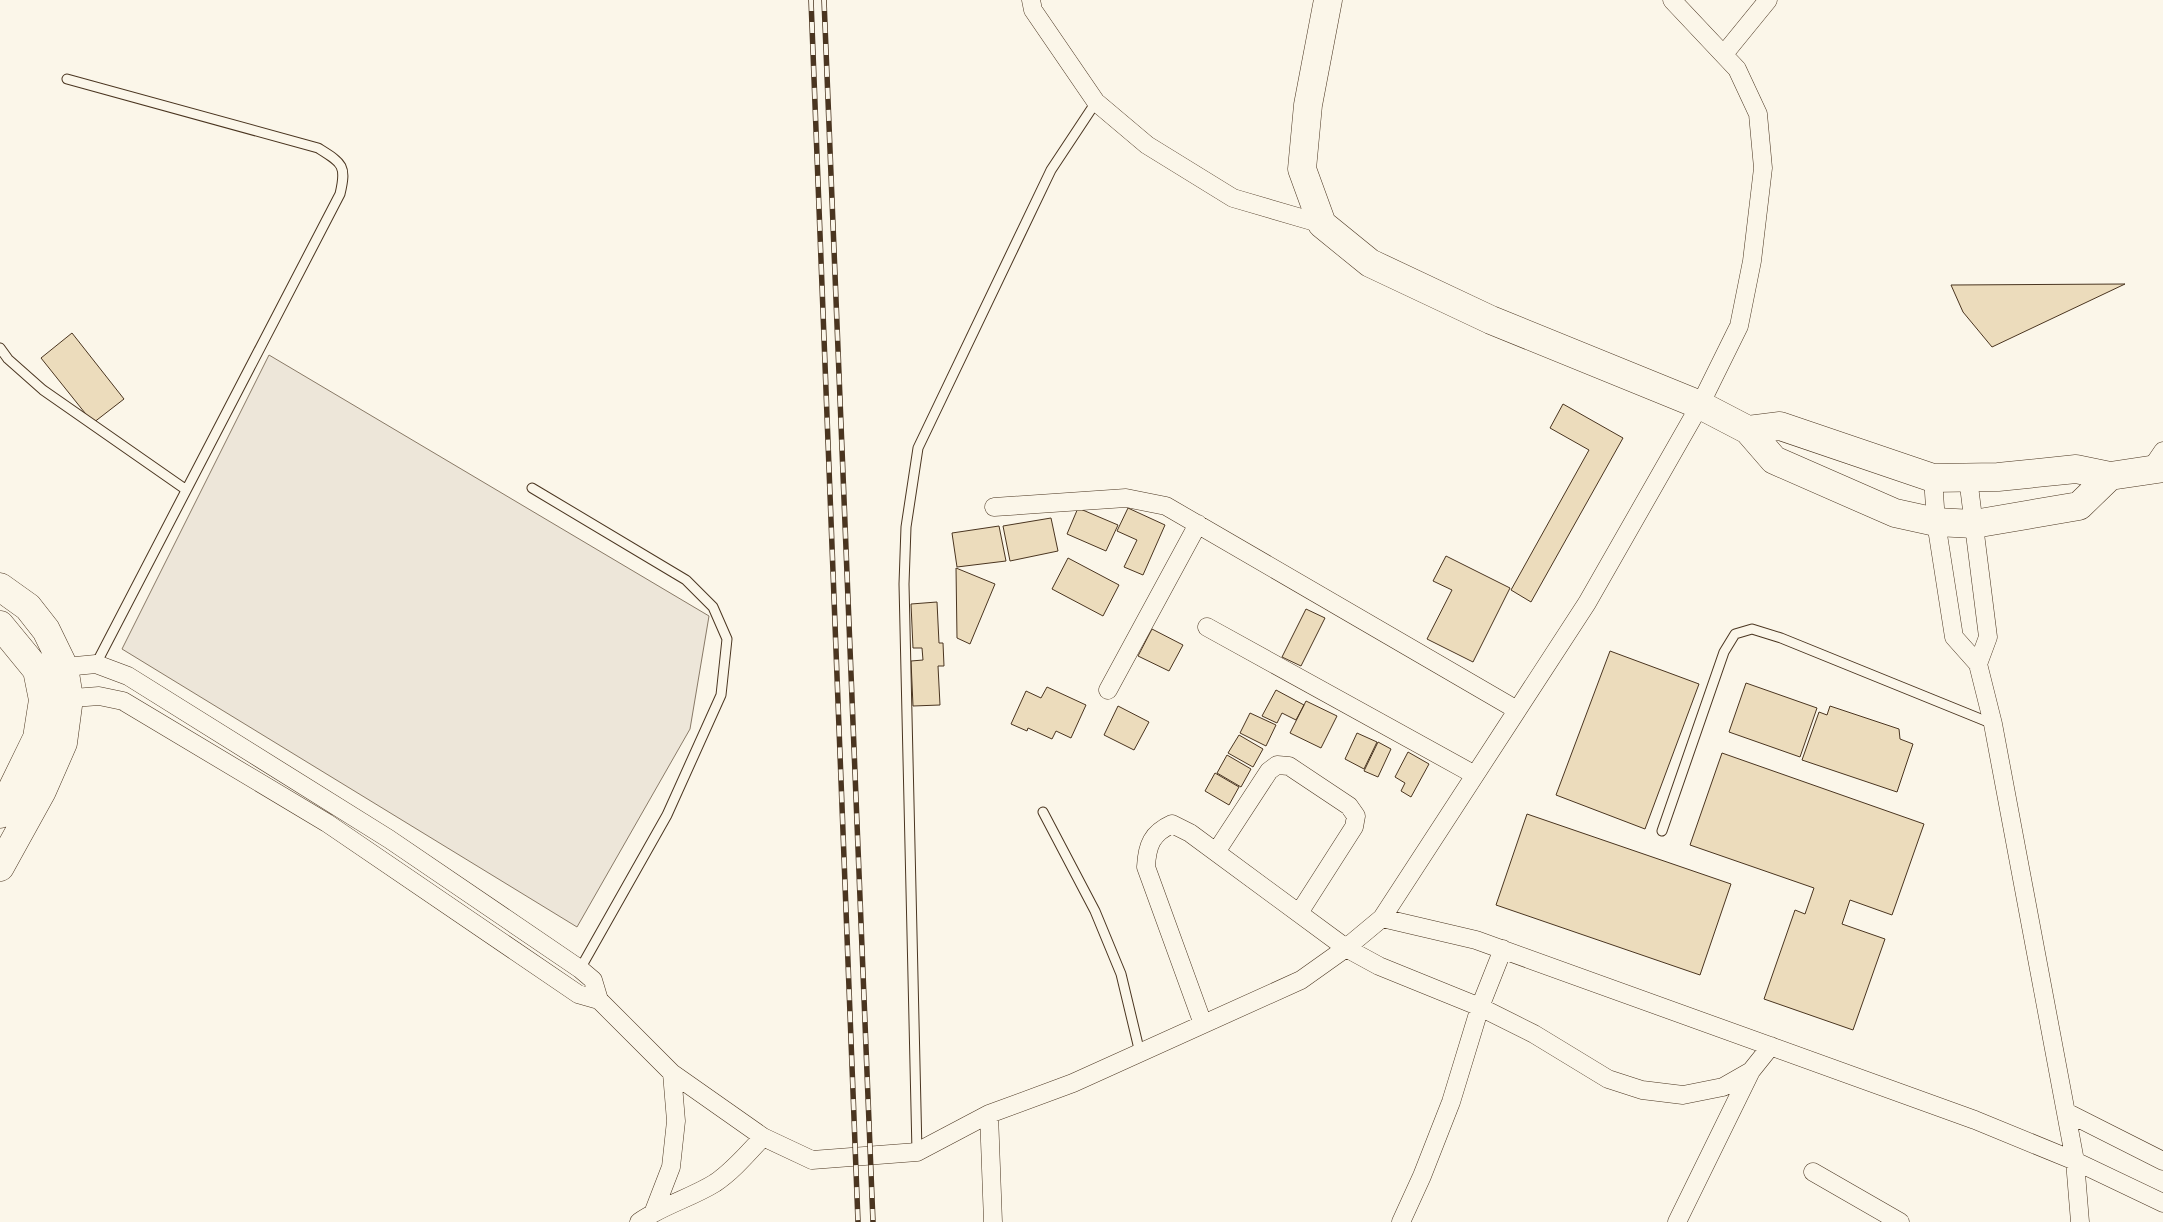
<svg xmlns="http://www.w3.org/2000/svg" width="2163" height="1222" font-family="Lato,sans-serif">
	<style>
		.green { fill: #ede6d9; stroke: #887966 }
		.building { fill: #ecdcbc; stroke: #4a3520 }
		.lines { fill: none; stroke-linecap: round; stroke-linejoin: round }
		.lane-casing { stroke: #4a3520; stroke-width: 11 }
		.street-casing { stroke: #4a3520; stroke-width: 19 }
		.primary-casing { stroke: #4a3520; stroke-width: 29 }
		.highway-casing { stroke: #4a3520; stroke-width: 29 }
		.lane { stroke: #fbf6e9; stroke-width: 9 }
		.street { stroke: #fbf6e9; stroke-width: 18 }
		.primary { stroke: #fbf6e9; stroke-width: 28 }
		.highway { stroke: #fbf6e9; stroke-width: 28 }
		.rail-casing { stroke: #4a3520; stroke-width: 5.5 }
		.rail { stroke: #fbf6e9; stroke-width: 4; stroke-dasharray: 11; stroke-linecap: butt }
	</style>
	<rect width="100%" height="100%" fill="#fbf6e9"/>
	<path class="green" d="M269 355 709 616 690 729 577 927 122 649Z"/>
	<path class="building" d="M2125 284 1992 347 1963 312 1951 285Z
		M72 333 124 399 93 423 41 358Z
		M1563 404 1623 438 1531 602 1511 590 1589 450 1550 428Z
		M1078 508 1118 525 1106 551 1067 534Z
		M1128 508 1165 525 1143 575 1124 567 1137 540 1117 531Z
		M1051 518 1058 551 1010 561 1003 526Z
		M999 526 1006 561 957 567 952 533Z
		M1446 556 1510 588 1473 662 1427 639 1452 590 1433 581Z
		M1068 558 1119 585 1103 616 1052 589Z
		M956 568 995 584 970 644 957 638Z
		M937 602 939 643H943L944 666H938L940 705 913 706 911 661 923 660 922 648H913L911 604Z
		M1306 609 1325 618 1301 666 1282 657Z
		M1152 629 1183 645 1169 671 1138 656Z
		M1610 651 1699 684 1645 829 1556 795Z
		M1746 683 1817 708 1800 757 1729 732Z
		M1047 687 1086 705 1071 738 1056 731 1052 739 1028 728 1027 731 1011 724 1026 691 1041 698Z
		M1276 690 1304 705 1296 720 1282 713 1277 723 1262 716Z
		M1306 701 1337 716 1321 748 1290 733Z
		M1118 706 1149 722 1134 750 1104 735Z
		M1830 706 1899 729 1900 739 1913 744 1897 792 1802 760 1819 712 1827 715Z
		M1250 713 1276 725 1266 746 1240 733Z
		M1357 733 1377 742 1364 769 1345 759Z
		M1239 735 1263 749 1253 767 1228 753Z
		M1378 742 1391 749 1378 777 1364 771Z
		M1408 752 1429 764 1411 797 1401 791 1405 783 1395 777Z
		M1722 753 1924 824 1892 915 1850 900 1842 924 1885 939 1853 1030 1764 999 1795 910 1805 914 1814 888 1690 845Z
		M1227 755 1251 769 1241 787 1217 773Z
		M1215 773 1239 787 1229 805 1205 791Z
		M1527 814 1731 884 1700 975 1496 905Z"/>
	<g class="lines">
		<defs>
			<path id="lane" d="M67 79 318 148C342 163 347 165 340 194L96 664
				M0 348 8 359 43 390 185 489
				M532 488 686 580 713 607 727 639 721 695 667 815 580 969
				M1043 812 1095 911 1121 974 1140 1053
				M1662 831 1724 652 1735 634 1752 629 1781 638 1993 724
				M917 1152 904 584 906 527 918 448 1051 170 1096 102"/>
			<path id="street" d="M1031 0 1033 10 1096 102 1147 145 1233 198 1322 224
				M1724 54 1768 0
				M2150 470 2163 451
				M1933 478 1936 522 1954 637 1978 664 1993 724 2075 1161 2080 1222
				M1968 478 1988 637 1978 664
				M994 507 1126 498 1166 506 1517 710
				M1207 627 1475 775
				M55 668 96 664 128 676 389 839 580 969 593 980 599 1000
				M1108 690 1198 524
				M60 699 99 696 123 701 327 823 578 994 599 1000 672 1073 763 1137 812 1160 917 1152 989 1114 1073 1083 1301 980 1346 948 1382 918 1587 603 1700 405 1739 326 1752 261 1763 168 1758 114 1737 69 1672 0
				M1216 852 1269 771 1277 765 1289 766 1349 806 1356 816 1354 827 1299 913
				M1382 918 1476 940 1975 1120 2075 1161 2163 1203
				M1203 1024 1146 867C1147 845 1152 833 1172 824L1190 833 1346 948 1379 966 1480 1007 1534 1034 1608 1079 1642 1090 1683 1095 1723 1087 1751 1071 1771 1046
				M2066 1112 2163 1161
				M989 1114 993 1222
				M1813 1172 1900 1222
				M654 1211 671 1167 676 1121 672 1073
				M639 1222C663 1205 691 1198 715 1183 733 1171 748 1153 763 1137
				M1401 1222 1422 1176 1451 1102 1480 1007 1503 949
				M1677 1222 1751 1071"/>
			<path id="primary" d="M1328 0 1308 105 1302 169 1322 224 1370 263 1491 320 1700 405 1748 430 1774 460 1895 513 1936 522 1974 524 2079 506 2110 476
				M1748 430 1780 426 1933 478 1998 477 2076 469 2110 476 2163 468"/>
			<path id="highway" d="M0 587 28 607 46 630 64 667 69 698 63 743 42 791 0 867
				M0 625 37 670 43 700 37 738 0 814"/>
		</defs>
		<use href="#lane" class="lane-casing"/>
		<use href="#street" class="street-casing"/>
		<use href="#primary" class="primary-casing"/>
		<use href="#highway" class="highway-casing"/>
		<use href="#lane" class="lane"/>
		<use href="#street" class="street"/>
		<use href="#primary" class="primary"/>
		<use href="#highway" class="highway"/>
		<defs>
			<path id="rail" d="M811 0 858 1222
				M824 0 873 1222"/>
		</defs>
		<use href="#rail" class="rail-casing"/>
		<use href="#rail" class="rail"/>
	</g>
</svg>
